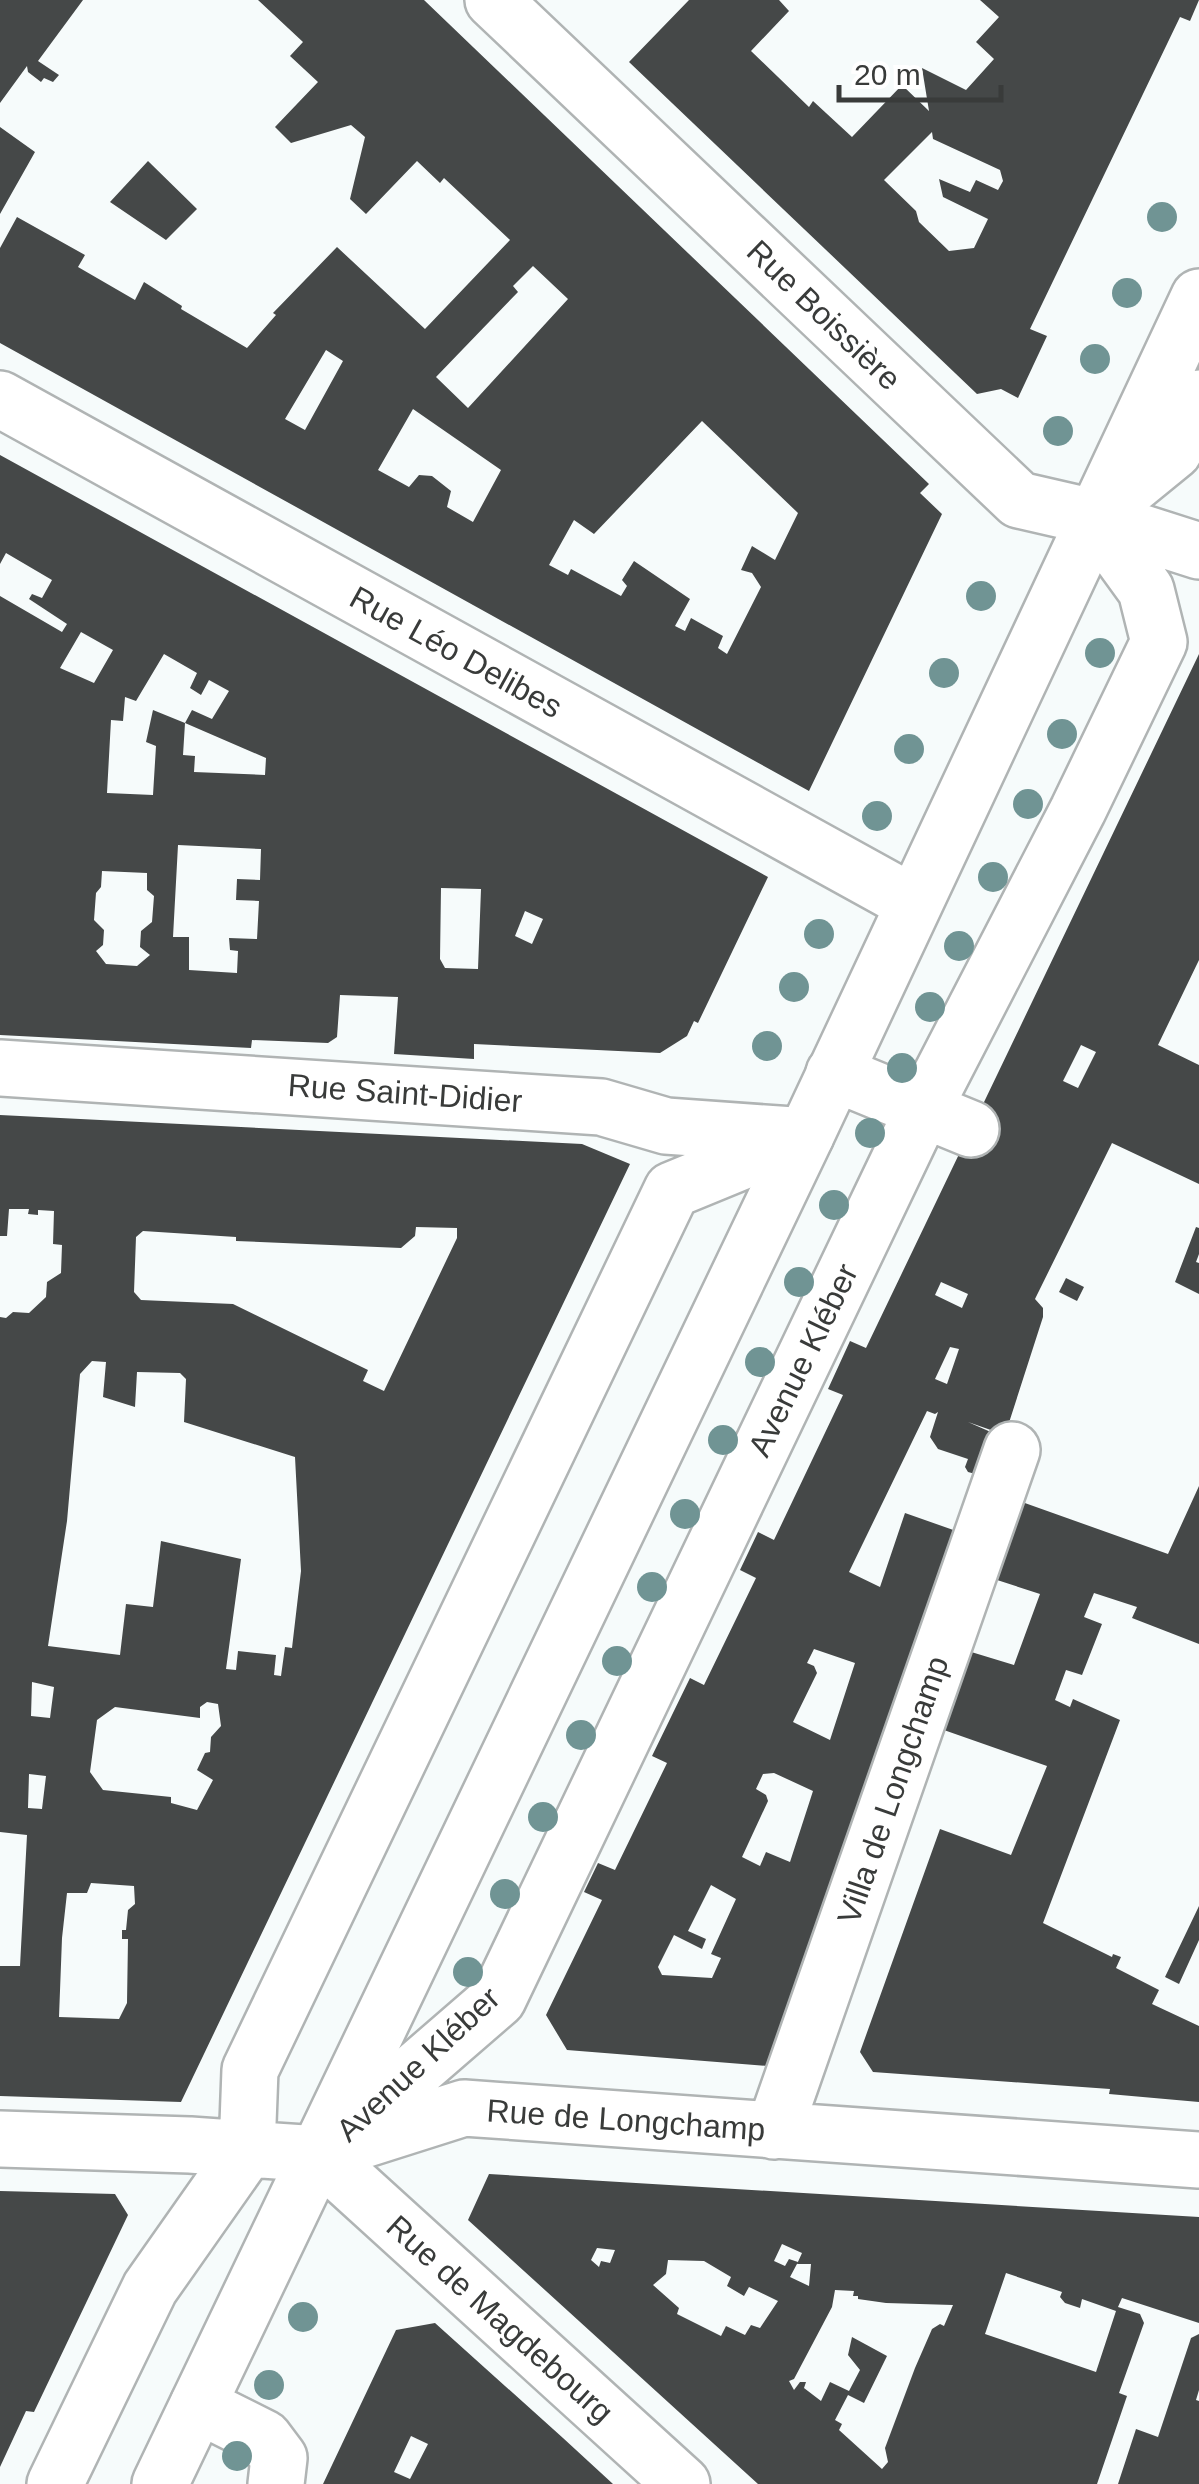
<svg xmlns="http://www.w3.org/2000/svg" width="1199" height="2484" font-family="Arial,sans-serif">
	<style>
		.building { fill: #454848; fill-rule: evenodd }
		.lines { fill: none; stroke-linecap: round; stroke-linejoin: round }
		.minor-casing { stroke: #b0b4b4; stroke-width: 60 }
		.major-casing { stroke: #b0b4b4; stroke-width: 60 }
		.minor { stroke: #fff; stroke-width: 55 }
		.major { stroke: #fff; stroke-width: 55 }
		.tree { fill: #709494 }
		.labels { text-anchor: middle; stroke-width: 10; stroke-linejoin: round; paint-order: stroke }
		.street-label { font-size: 32px; fill: #393b3a; stroke: #fff }
	</style>
	<rect width="100%" height="100%" fill="#f6fbfb"/>
	<path class="building" d="M0 0H83L38 61 59 75 53 82 44 78 41 82 28 72 27 66 0 103Z
		M258 0H424L929 484 920 493 942 514 809 791 0 343V248L17 217 85 255 78 267 135 300 144 282 182 306 181 309 247 348 276 315 273 313 337 247 425 329 510 240 444 178 440 183 417 161 366 214 350 199 365 137 351 125 291 143 275 127 318 82 290 56 303 42ZM533 266 568 299 468 408 436 377 518 292 513 286ZM326 350 343 361 305 430 285 419ZM413 409 501 470 473 522 447 507 451 491 432 476 419 475 409 487 378 470ZM702 421 798 513 775 560 752 546 741 570 752 573 761 587 727 654 718 648 723 636 691 618 685 631 675 626 690 599 634 561 622 580 627 586 621 596 571 569 568 575 549 565 574 520 594 534Z
		M689 0H779L789 11 751 51 809 107 813 101 852 137 902 85 929 111 922 68 966 90 994 59 976 42 999 17 980 0H1199L1190 21 1180 17 1030 329 1047 336 1018 398 1001 389 977 394 629 62ZM932 132 933 139 1000 170 1003 181 998 190 976 180 970 192 939 179 943 197 988 219 974 248 949 251 919 222 916 211 884 180Z
		M0 127 35 152 0 214Z
		M148 161 197 209 166 240 110 202Z
		M0 455 768 877 698 1023 694 1021 687 1036 660 1053 474 1044V1059L394 1054 398 997 340 995 337 1037 328 1043 252 1040 251 1048 0 1035V596L62 632 67 624 29 599 32 594 42 598 52 580 6 553 0 564ZM81 632 113 650 94 683 60 668ZM164 654 197 673 190 688 201 695 209 680 229 691 212 719 192 710 185 723 153 710 146 742 156 746 153 795 107 793 111 720 123 721 125 697 136 701ZM185 723 266 758 265 775 194 772 195 756 183 755ZM178 845 261 849 260 880 237 879 236 900 259 901 257 939 229 938 230 950 238 951 237 973 189 970V937H173ZM102 871 147 873V890L154 896 152 922 141 931 140 947 150 955 137 966 106 964 96 951 103 945 104 930 94 920 96 893 101 887ZM441 888 481 889 478 969 445 968 440 959ZM525 911 543 919 532 944 515 936Z
		M1199 654V960L1158 1045 1199 1065V1184L1112 1143 1035 1299 1043 1308V1317L1005 1435 968 1422 993 1433 979 1475 968 1472 965 1467 968 1459 938 1449 930 1437 938 1412 935 1414 927 1411 849 1572 880 1587 905 1513 959 1532 768 2066 567 2050 546 2015 602 1900 584 1892 598 1863 615 1870 667 1763 652 1756 690 1678 704 1685 756 1578 740 1570 758 1532 774 1540 843 1395 828 1389 850 1341 866 1348ZM1081 1045 1096 1052 1078 1088 1063 1081ZM941 1282 968 1294 962 1308 935 1295ZM950 1347 959 1349 947 1384 935 1379ZM814 1649 855 1663 830 1740 793 1722 817 1673 814 1666 807 1663ZM774 1773 813 1791 790 1862 766 1852 760 1866 742 1857 768 1801 766 1795 756 1789 763 1774ZM711 1885 736 1899 711 1954 721 1958 712 1978 662 1975 658 1967 674 1935 702 1949 706 1939 688 1931Z
		M0 1115 582 1144 630 1164 181 2102 0 2096V1966H20L27 1835 0 1832V1317L6 1318 13 1312 29 1313 46 1297 47 1282 61 1273 62 1245 53 1244 54 1211 38 1210V1215L28 1214 29 1209H9L7 1236H0ZM416 1227 457 1228V1238L384 1391 363 1381 368 1370 233 1304 141 1300 134 1292 136 1237 143 1231 236 1237V1241L401 1248 415 1236ZM92 1361 106 1362 103 1397 135 1407 137 1372 180 1373 186 1379 184 1422 295 1457 301 1571 292 1648 285 1647 281 1676 274 1675 276 1655 238 1651 236 1670 226 1669 241 1559 161 1541 153 1607 126 1604 120 1655 48 1646 67 1521 80 1374ZM32 1682 54 1687 50 1718 31 1716ZM207 1702 218 1704 221 1726 211 1737 210 1752 205 1753 197 1770 213 1780 197 1810 171 1803V1797L103 1790 90 1772 97 1720 115 1707 200 1718V1707ZM29 1774 46 1776 42 1809 28 1808ZM91 1883 134 1886 135 1904 128 1910 126 1930H122V1939H128L127 2003 119 2019 59 2017 62 1938 67 1893H87Z
		M1196 1227 1199 1228V1254L1196 1262 1199 1263V1294L1175 1282Z
		M1066 1278 1084 1287 1077 1301 1059 1292Z
		M1199 1486V1644L1132 1618 1137 1607 1094 1593 1084 1617 1102 1624 1082 1675 1066 1670 1055 1700 1070 1707 1073 1699 1120 1720 1043 1923 1112 1957 1113 1954 1121 1957 1116 1968 1159 1990 1152 2004 1199 2026V2102L1109 2094 1110 2089 873 2072 860 2052 940 1829 1011 1855 1047 1766 941 1729 968 1651 1014 1665 1040 1594 994 1579 1022 1502 1168 1554Z
		M1199 1906V1940L1179 1984 1165 1977Z
		M489 2174 1199 2217V2323L1122 2298 1118 2307 1140 2314 1144 2323 1119 2393 1127 2396 1097 2484H758L468 2220ZM782 2244 802 2253 797 2264H811L809 2286 790 2277 798 2262 789 2259 785 2266 774 2261ZM597 2248 615 2250 610 2263 601 2261 599 2267 591 2260ZM668 2260 704 2261 731 2277 727 2286 744 2296 749 2287 778 2301 760 2328 751 2325 745 2335 726 2326 721 2336 677 2314 679 2308 653 2285 666 2274ZM1006 2273 1062 2292 1060 2297 1065 2303 1080 2308 1082 2299 1116 2311 1096 2372 985 2334ZM835 2290 854 2291 853 2296H858V2299L886 2303 953 2305 944 2326 940 2324 932 2329 915 2368 885 2448 888 2462 882 2469 839 2430 842 2424 835 2420 848 2395 864 2403 887 2356 852 2337 848 2355 860 2370 849 2391 830 2382 821 2401 804 2388 806 2382H800L794 2390 789 2381 794 2379 832 2307Z
		M0 2191 115 2194 128 2215 34 2412 26 2411 0 2467Z
		M435 2323 563 2438 613 2484H323L396 2330ZM411 2436 428 2444 410 2479 394 2472Z
		M1199 2334V2390L1196 2400 1199 2401V2484H1118L1136 2429 1158 2437 1191 2338Z"/>
	<g class="lines">
		<defs>
			<path id="minor" d="M493 0 1019 500 1093 517 1199 551
				M0 399 913 903
				M1093 517 1174 451 1199 398
				M0 1068 601 1107 666 1126 793 1135
				M834 1073 971 1129
				M774 2131 1012 1450
				M0 2139 190 2145 319 2154 464 2108 1199 2160
				M319 2154 498 1999 923 1110 1078 810 1159 642 1146 590 1093 517
				M319 2154 682 2484
				M198 2405 264 2438 279 2458 276 2484
				M55 2484 150 2288 247 2150 250 2070 672 1190 806 1135"/>
			<path id="major" d="M160 2484 806 1135 1199 297"/>
		</defs>
		<use href="#minor" class="minor-casing"/>
		<use href="#major" class="major-casing"/>
		<use href="#minor" class="minor"/>
		<use href="#major" class="major"/>
	</g>
	<g class="tree">
		<circle cx="1162" cy="217" r="15"/>
		<circle cx="1127" cy="293" r="15"/>
		<circle cx="1095" cy="359" r="15"/>
		<circle cx="1058" cy="431" r="15"/>
		<circle cx="981" cy="596" r="15"/>
		<circle cx="1100" cy="653" r="15"/>
		<circle cx="944" cy="673" r="15"/>
		<circle cx="1062" cy="734" r="15"/>
		<circle cx="909" cy="749" r="15"/>
		<circle cx="1028" cy="804" r="15"/>
		<circle cx="877" cy="816" r="15"/>
		<circle cx="993" cy="877" r="15"/>
		<circle cx="819" cy="934" r="15"/>
		<circle cx="959" cy="946" r="15"/>
		<circle cx="794" cy="987" r="15"/>
		<circle cx="930" cy="1007" r="15"/>
		<circle cx="767" cy="1046" r="15"/>
		<circle cx="902" cy="1068" r="15"/>
		<circle cx="870" cy="1133" r="15"/>
		<circle cx="834" cy="1205" r="15"/>
		<circle cx="799" cy="1282" r="15"/>
		<circle cx="760" cy="1362" r="15"/>
		<circle cx="723" cy="1440" r="15"/>
		<circle cx="685" cy="1514" r="15"/>
		<circle cx="652" cy="1587" r="15"/>
		<circle cx="617" cy="1661" r="15"/>
		<circle cx="581" cy="1735" r="15"/>
		<circle cx="543" cy="1817" r="15"/>
		<circle cx="505" cy="1894" r="15"/>
		<circle cx="468" cy="1972" r="15"/>
		<circle cx="303" cy="2317" r="15"/>
		<circle cx="269" cy="2385" r="15"/>
		<circle cx="237" cy="2456" r="15"/>
	</g>
	<g class="labels">
		<g class="street-label">
			<text transform="translate(824 315) rotate(44)" y="11">Rue Boissière</text>
			<text transform="translate(456 652) rotate(29)" y="11">Rue Léo Delibes</text>
			<text transform="translate(405 1093) rotate(4)" y="11">Rue Saint-Didier</text>
			<text transform="translate(803 1360) rotate(-64)" y="11">Avenue Kléber</text>
			<text transform="translate(893 1790) rotate(-71)" y="11">Villa de Longchamp</text>
			<text transform="translate(418 2064) rotate(-43)" y="11">Avenue Kléber</text>
			<text transform="translate(626 2120) rotate(4)" y="11">Rue de Longchamp</text>
			<text transform="translate(500 2319) rotate(42)" y="11">Rue de Magdebourg</text>
		</g>
	</g>
	<path d="M839 85v15h162v-15" fill="none" stroke="#393b3a" stroke-width="5"/>
	<text x="854" y="85" font-size="30" fill="#393b3a" stroke="#ffffff" stroke-width="8" paint-order="stroke">20 m</text>
</svg>
